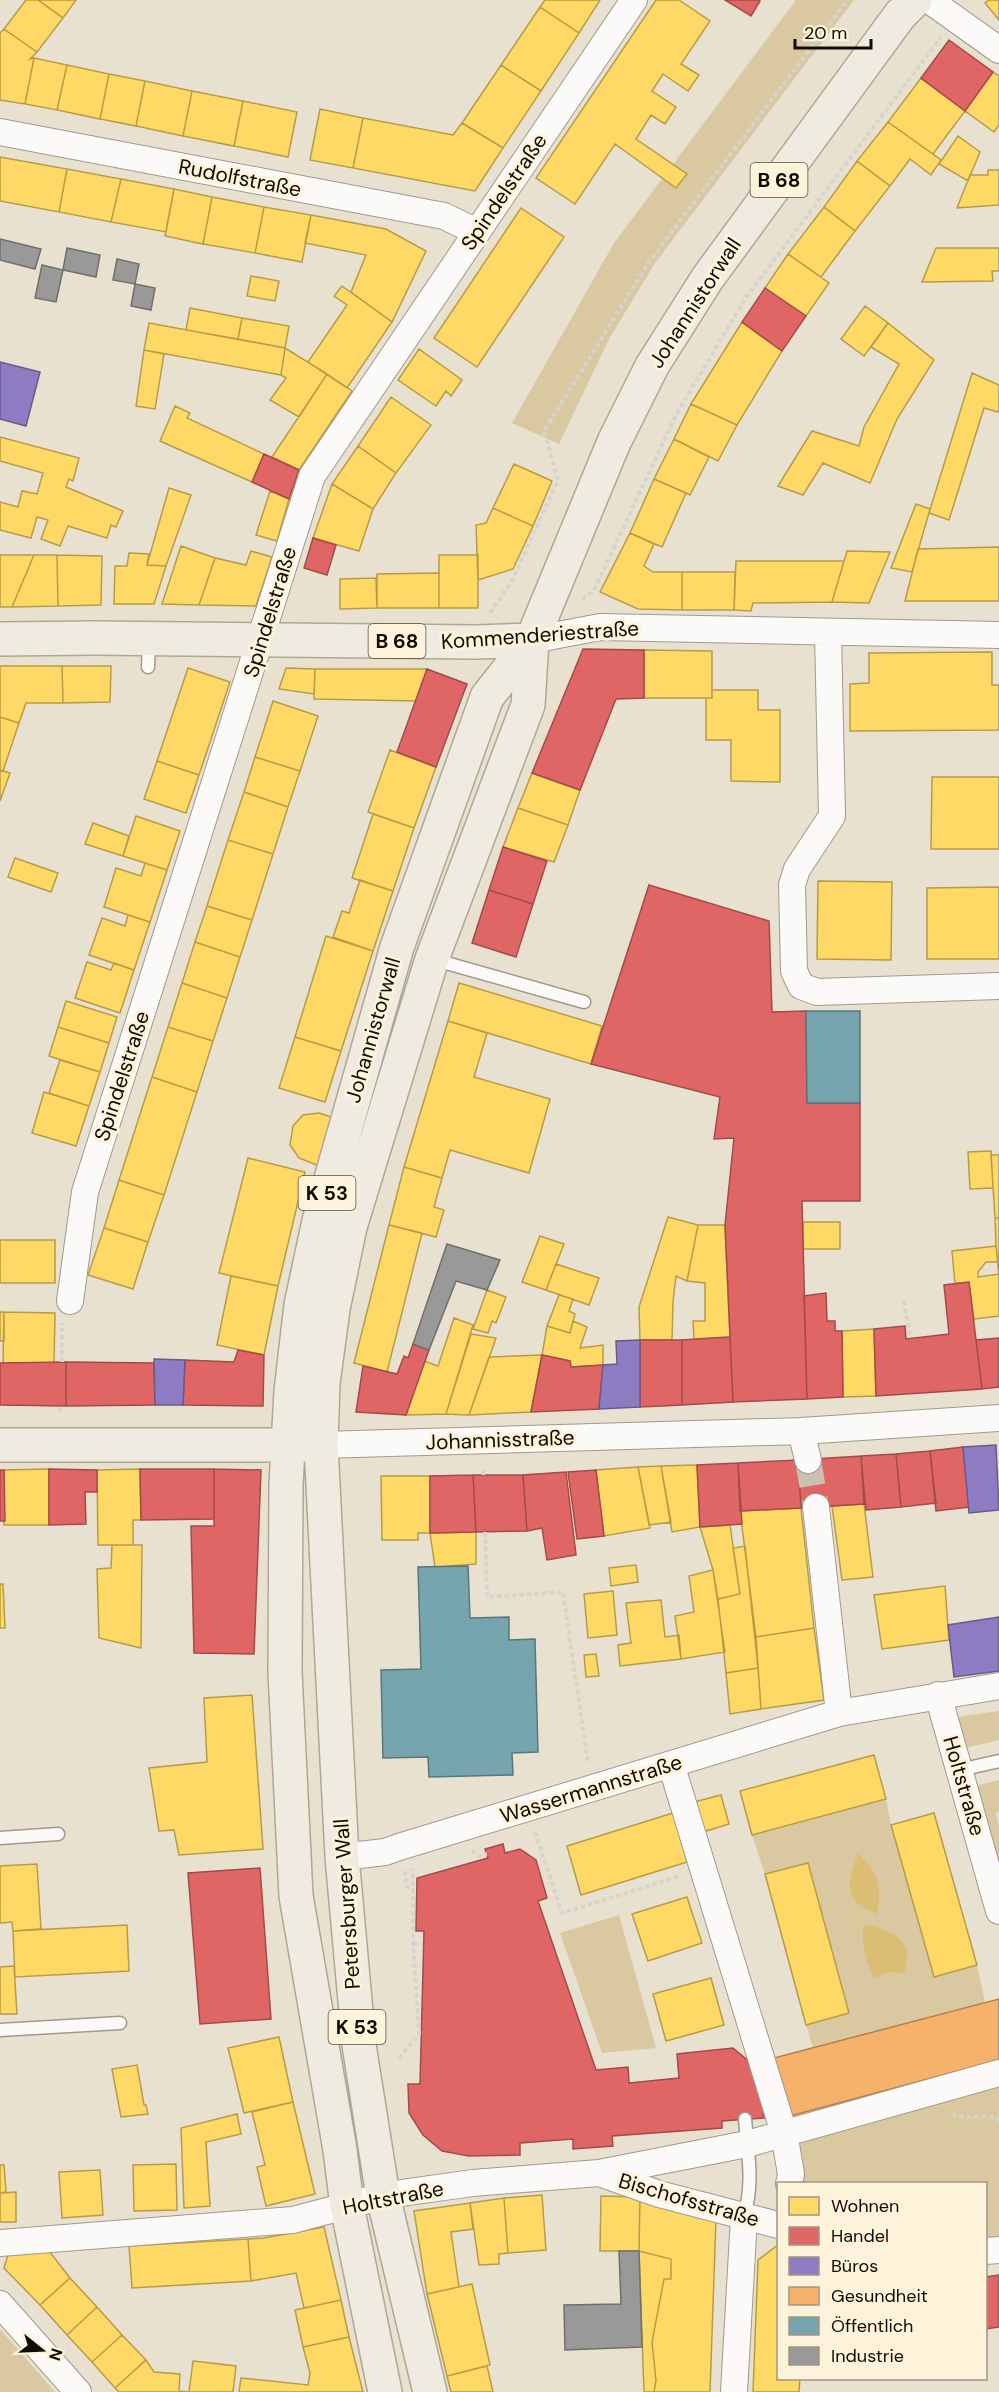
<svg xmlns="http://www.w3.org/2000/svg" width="999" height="2392" font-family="'DM Sans',sans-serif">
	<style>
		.green { fill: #dac9a0 }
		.water { fill: #dbbd73 }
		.homes { fill: #ffd966; stroke: #b79c48; stroke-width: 1.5 }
		.shops { fill: #e06666; stroke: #a24b48; stroke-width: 1.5 }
		.offices { fill: #8e7cc3; stroke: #685a89; stroke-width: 1.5 }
		.health { fill: #f6b26b; stroke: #b1804c; stroke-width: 1.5 }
		.public { fill: #76a5af; stroke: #57777b; stroke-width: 1.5 }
		.industry { fill: #999; stroke: #706f6c; stroke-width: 1.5 }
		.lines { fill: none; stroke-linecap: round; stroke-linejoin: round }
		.street-tunnel { stroke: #c8c1b1; stroke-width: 26; stroke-dasharray: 26 13; stroke-linecap: butt }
		.lane-casing { stroke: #9f9a8d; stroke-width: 15 }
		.street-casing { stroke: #9f9a8d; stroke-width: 28 }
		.primary-casing { stroke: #b0a792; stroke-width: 36 }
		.path { stroke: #d7d4cf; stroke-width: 4; stroke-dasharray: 4.5 3; stroke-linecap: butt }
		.lane { stroke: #fcfaf8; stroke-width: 12 }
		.street { stroke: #fcfaf8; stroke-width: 26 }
		.primary { stroke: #f0ebe1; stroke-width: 33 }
		.labels { text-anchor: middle; stroke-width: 6; stroke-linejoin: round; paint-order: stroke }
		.shield { fill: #fdf2da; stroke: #575144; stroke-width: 1.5 }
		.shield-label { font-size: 20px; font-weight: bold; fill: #100c03 }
		.street-label { font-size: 21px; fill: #100c03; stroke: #fdf2da }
	</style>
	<rect width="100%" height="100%" fill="#e8e1d0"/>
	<path class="green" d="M796 0H854L655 263 609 339 559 444 512 423 614 243Z
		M999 1711V1740L965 1748 956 1717Z
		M999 1780V1811L996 1813 999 1826V1876L975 1786Z
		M886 1799 891 1825 934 1977 977 1965 985 2002 813 2048 806 2025 848 2013 808 1863 765 1874 752 1835Z
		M619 1915 656 2048 602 2053 560 1933Z
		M999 2086V2239L986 2241V2184L801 2183 798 2140Z
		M0 2329 55 2392H0Z"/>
	<path class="water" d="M858 1853C878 1873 883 1885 877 1914 842 1901 847 1884 858 1853Z
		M863 1925C879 1927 904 1933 907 1953 908 1959 905 1967 905 1973L888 1972 874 1978C865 1960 862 1945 863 1925Z"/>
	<path class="homes" d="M26 0H38L63 18 37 52 4 29Z
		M38 0H76L63 18Z
		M545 0H600L579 33 540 7Z
		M656 0H679L710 21 681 64 699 75 688 91 663 74 652 91 676 107 665 124 651 115 636 139 687 174 676 188 615 144 575 204 536 178Z
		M989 0H999V20L985 3Z
		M540 7 579 33 541 91 501 65Z
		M4 29 37 52 30 59 34 58 25 104 0 100V33Z
		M34 58 67 65 57 110 25 104Z
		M67 65 109 74 100 119 57 110Z
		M501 65 541 91 503 148 462 123Z
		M993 72 999 76V125L994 132 965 111Z
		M109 74 145 81 136 126 100 119Z
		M921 78 965 111 933 154 888 122Z
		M145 81 192 91 183 136 136 126Z
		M192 91 243 101 234 146 183 136Z
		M243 101 297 112 288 157 234 146Z
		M320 109 363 118 353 168 310 160Z
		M363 118 453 135 462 123 503 148 475 191 353 168Z
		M888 122 941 160 931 175 910 159 890 186 857 161Z
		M958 136 980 152 968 181 939 164Z
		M0 157 67 169 59 212 0 201Z
		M857 161 890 186 855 231 824 207Z
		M67 169 121 179 111 222 59 212Z
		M988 170H999V205L957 208 970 175H988Z
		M121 179 174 189 166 232 111 222Z
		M174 189 212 197 203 244 165 236Z
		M212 197 264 207 255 253 203 244Z
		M264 207 311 215 302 262 255 253Z
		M824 207 855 231 821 277 788 254Z
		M521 208 564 237 477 367 434 338Z
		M311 215 386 229 426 251 392 322 351 292 366 255 305 243Z
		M936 248H999V271H992L993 281 922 282Z
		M788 254 829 283 806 316 765 288Z
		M251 276 279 281 275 301 247 296Z
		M342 286 392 322 347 388 308 362 347 305 334 296Z
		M865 306 888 323 864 356 841 339Z
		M190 308 242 318 238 339 186 330Z
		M242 318 289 326 285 348 238 339Z
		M742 322 782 351 737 425 691 404Z
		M149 323 285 348 281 375 144 350Z
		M888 323 934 360 897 419 870 483 823 463 803 495 778 486 812 431 859 446 864 427 899 364 871 347Z
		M285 348 327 374 299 417 270 400 286 378 281 375Z
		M419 349 462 380 451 396 446 391 436 406 398 380Z
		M144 350 164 354 155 409 136 406Z
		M972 373 999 385V409L998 412 984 408 949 520 929 513Z
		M327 374 352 391 299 470 272 457Z
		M391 397 431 425 396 473 358 446Z
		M691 404 737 425 718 461 674 439Z
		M175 406 190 413 187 418 264 454 252 482 160 441Z
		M0 437 79 458 73 481 69 479 66 487 123 511 116 527 111 525 107 538 68 526 60 546 41 539 48 520 37 517 31 538 0 530V502L18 507 22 491 37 494 43 473 0 461Z
		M674 439 709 457 690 495 654 479Z
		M358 446 396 473 373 509 332 484Z
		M514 464 552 481 533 526 493 508Z
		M654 479 686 493 662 547 630 533Z
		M332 484 373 509 359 551 313 538Z
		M169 488 191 495 166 566 147 565Z
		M270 491 289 499 277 541 256 535Z
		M916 504 930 509 912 572 891 568Z
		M493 508 533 526 513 569 478 580 476 525 486 523Z
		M630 533 654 544 644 566 653 572H682V610L638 609 600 592Z
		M181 546 215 558 199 605 162 604Z
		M999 547V601H905L918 549Z
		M251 551 272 557 256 606 199 605 215 558 246 565Z
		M847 551 890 552 869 603 832 602Z
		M129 553 149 554 147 565 166 566 154 604H114L115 566H127Z
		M0 555H34L12 607H0Z
		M34 555H57L58 606 12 607Z
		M57 555 102 556 101 605 58 606Z
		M439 555H478V608H439Z
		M736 561H844L832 602 753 603 751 611 734 610Z
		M682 572H735L734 610H682Z
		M439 573V608H377V574Z
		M376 578 377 608 340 609V579Z
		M644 650 712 651V698H644Z
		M992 652V685H999V730L850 731V684L869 683V653Z
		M0 666H62L63 703H26L19 723 0 717Z
		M62 666H111L110 702 63 703Z
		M188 668 230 682 199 775 157 761Z
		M286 668 315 669 314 694 279 689Z
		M315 669H427L416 701 314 699Z
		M712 690H758V710H780V782L731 781V740H706V698H712Z
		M273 701 318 716 300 771 255 757Z
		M0 717 19 723 3 771 0 770Z
		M390 750 436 767 414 828 368 812Z
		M255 757 300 771 288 807 244 792Z
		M157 761 199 775 186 813 144 799Z
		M0 770 10 773 0 801Z
		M532 773 580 790 568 825 518 808Z
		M932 777H999V849H931Z
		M244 792 288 807 273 854 228 840Z
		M518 808 568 825 554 862 503 847Z
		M373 814 414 828 393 891 352 878Z
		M136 816 180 831 167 870 123 856Z
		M93 823 129 836 123 856 85 844Z
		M228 840 273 854 252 920 207 906Z
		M15 858 58 873 51 892 8 877Z
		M145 863 167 870 150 922 104 907 116 868 141 876Z
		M360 880 393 891 373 951 333 937 342 911 349 913Z
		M818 881 892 882 891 960 817 959Z
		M999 887V959H927V888Z
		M207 906 252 920 240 957 195 942Z
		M128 915 150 922 134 970 89 955 102 918 125 926Z
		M326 936 373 951 341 1051 295 1037Z
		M195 942 240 957 227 998 182 983Z
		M87 962 111 970 114 963 134 970 120 1013 75 998Z
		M182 983 227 998 213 1041 168 1027Z
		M459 983 602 1026 591 1064 448 1021Z
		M66 1001 117 1017 109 1043 58 1027Z
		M448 1021 487 1033 474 1077 550 1099 529 1173 450 1150 442 1178 404 1167Z
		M58 1027 109 1043 100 1072 49 1056Z
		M168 1027 213 1041 197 1092 152 1077Z
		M295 1037 341 1051 325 1102 279 1088Z
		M60 1060 100 1072 89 1106 49 1093Z
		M152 1077 197 1092 164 1195 119 1180Z
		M44 1092 89 1106 76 1146 32 1133Z
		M319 1113 334 1118 319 1166 299 1158 290 1145 293 1126 303 1115Z
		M991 1151 993 1188 970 1189 968 1152Z
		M991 1155H999V1218H995Z
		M248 1158 305 1172 278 1286 219 1273Z
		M404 1167 442 1178 434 1207 444 1210 436 1237 389 1225Z
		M119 1180 164 1195 148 1242 104 1228Z
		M668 1217 698 1225 687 1281 676 1276 673 1302 672 1340H640L639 1307Z
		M995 1218H999V1277L996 1246Z
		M803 1222H840V1249H803Z
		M389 1225 422 1233 387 1372 354 1363Z
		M698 1225H725L730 1337 694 1339 693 1321H705V1283L687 1281Z
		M104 1228 148 1242 133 1289 88 1275Z
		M540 1236 564 1244 546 1290 522 1282Z
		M0 1240H55V1283H0Z
		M996 1246 998 1262H986L978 1272V1277L999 1274V1316L974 1319 969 1282 955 1284 952 1251Z
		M556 1264 599 1278 589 1305 546 1290Z
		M231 1276 278 1286 264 1355 217 1345Z
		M487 1290 506 1297 496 1323 492 1321 488 1333 473 1329Z
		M559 1295 573 1299 569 1311 575 1314 570 1333 547 1326Z
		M0 1312H4V1341H0Z
		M4 1312 55 1313 54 1363H3Z
		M454 1318 473 1325 446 1414 406 1415 424 1361 438 1366Z
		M573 1321 587 1327 580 1348 603 1345V1365L571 1367 570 1361 542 1355 547 1326 570 1333Z
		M874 1329 876 1396 843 1397 842 1331Z
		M471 1334 496 1338 469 1415 446 1414Z
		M542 1355 531 1412 469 1415 489 1357Z
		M697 1465 700 1527 672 1532 661 1466Z
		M661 1466 671 1522 649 1525 638 1467Z
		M638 1467 650 1528 604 1536 596 1470Z
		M49 1469V1525H4V1470Z
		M140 1469 141 1520H133V1545H98L97 1470Z
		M381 1476H430V1533H418V1540H382Z
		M864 1504 873 1577 842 1580 832 1506Z
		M801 1508 814 1628 756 1637 740 1511Z
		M730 1525 740 1594 718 1599 713 1570 700 1527Z
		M476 1532V1564L435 1567 430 1533Z
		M112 1545H142L141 1648 99 1638 97 1569 111 1568Z
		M745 1546 758 1668 726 1673 718 1599 740 1594 733 1548Z
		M636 1565 638 1582 611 1586 609 1568Z
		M713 1570 725 1652 681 1659 675 1616 694 1612 689 1576Z
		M0 1584H3L5 1628H0Z
		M945 1586 949 1640 882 1649 874 1595Z
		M613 1591 617 1635 588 1638 584 1594Z
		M661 1600 665 1637 679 1635 681 1659 620 1666 618 1645 631 1643 626 1603Z
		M814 1628 824 1700 761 1709 756 1637Z
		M596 1654 599 1676 586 1677 584 1655Z
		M758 1668 761 1709 730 1714 726 1673Z
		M252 1695 263 1849 179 1855 174 1830 159 1831 149 1768 207 1762 204 1698Z
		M874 1755 886 1799 752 1835 740 1791Z
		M721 1795 729 1824 703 1832 694 1802Z
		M673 1813 687 1862 581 1895 567 1846Z
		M934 1813 977 1965 934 1977 891 1825Z
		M808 1863 849 2013 806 2025 765 1874Z
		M37 1864 41 1929 13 1931 12 1922 0 1923V1866Z
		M687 1897 702 1943 648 1961 632 1914Z
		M127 1925 129 1971 15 1977 13 1931Z
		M14 1966 17 2014H0V1967Z
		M711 1978 724 2025 666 2041 653 1994Z
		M279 2037 293 2102 244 2113 228 2048Z
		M137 2065 144 2105H146L148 2114 121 2117 112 2069Z
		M293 2102 315 2194 266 2206 257 2167 265 2165 252 2112Z
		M237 2114 241 2134 206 2142 210 2206 184 2208 181 2128Z
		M176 2164 177 2210 134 2211 133 2165Z
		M0 2165H4L6 2192 0 2193Z
		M100 2170 103 2215 62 2218 59 2172Z
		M16 2192V2222H0V2193Z
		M542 2195 546 2250 508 2253 504 2198Z
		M601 2196 640 2197 639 2251H600Z
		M640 2197 716 2219 710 2392H654L656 2380 652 2342 664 2279H671V2259L639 2251Z
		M504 2198 508 2253 499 2254V2264L479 2265 470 2203Z
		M470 2203 473 2229 451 2232 459 2287 427 2294 414 2211Z
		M324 2227 341 2300 304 2308 296 2273 251 2281 248 2239 264 2238Z
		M248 2239 251 2281 132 2288 129 2246Z
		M778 2245V2378H800L799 2392H753L758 2260Z
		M49 2251 70 2278 40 2305 4 2268 8 2255Z
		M639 2251 671 2259V2279H664L652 2342 656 2380 654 2392H644Z
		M70 2278 97 2307 67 2335 40 2305Z
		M472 2284 490 2365 447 2376 427 2294Z
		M341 2300 349 2337 303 2347 295 2310Z
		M97 2307 122 2335 92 2362 67 2335Z
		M122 2335 146 2360 115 2388 92 2362Z
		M349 2337 363 2392H239L241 2378 308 2385 310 2373 303 2347Z
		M146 2360 154 2372 180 2374 179 2391 189 2392H119L115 2388Z
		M193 2361 236 2366 233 2392H189Z
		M487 2366 493 2392H451L447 2376Z"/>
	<path class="shops" d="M725 0H758L760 1 751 16Z
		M949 40 993 72 965 111 921 78Z
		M765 288 806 316 782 351 742 322Z
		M264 454 299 470 289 499 252 482Z
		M313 538 336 545 327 575 304 568Z
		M583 649 644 650V698L616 699 580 790 532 773Z
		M427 669 467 684 436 767 397 752Z
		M503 847 547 861 533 904 489 890Z
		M649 885 769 921 772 1012 806 1011 807 1103H860V1201H802L807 1399 733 1402 725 1225 734 1138 714 1139 720 1097 591 1064Z
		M489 890 533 904 516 957 472 943Z
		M969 1282 982 1389 876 1396 874 1329 905 1326 906 1339 949 1334 944 1285Z
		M826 1293 827 1321H835V1331H842L843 1397 807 1399 804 1296Z
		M730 1337 733 1402 682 1405V1340Z
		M999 1338V1387L982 1389 976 1340Z
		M640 1340H682V1405L640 1407Z
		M413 1344 429 1350 406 1415 356 1412 363 1366 397 1374 404 1356 408 1358Z
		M238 1350 264 1355 263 1406 183 1405 185 1360 234 1362Z
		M542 1355 570 1361 571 1367 603 1365 599 1409 531 1412Z
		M66 1362V1406L0 1405V1363Z
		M66 1362 154 1363 155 1405 66 1406Z
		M963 1447 969 1507 936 1511 930 1451Z
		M930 1451 936 1503 901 1507 896 1454Z
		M896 1454 901 1507 866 1510 861 1456Z
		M861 1456 864 1504 801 1508 798 1460Z
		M798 1460 801 1508 740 1511 738 1463Z
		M738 1463 742 1524 700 1527 697 1465Z
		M49 1469 97 1470V1492H85L86 1524 49 1525Z
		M140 1469H214V1519L141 1520Z
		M214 1469 261 1470 254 1654 194 1653 191 1526H214Z
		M0 1470H4L5 1521H0Z
		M596 1470 604 1536 577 1539 568 1472Z
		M566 1472 576 1555 547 1560 542 1528 527 1531 523 1475Z
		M473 1475H523L527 1531 476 1532Z
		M473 1475 476 1532 430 1533V1476Z
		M503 1844 505 1853 520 1849 536 1860 547 1898 538 1901 596 2070 628 2067 629 2083 679 2078 677 2054 733 2048 758 2069 764 2118 722 2121V2128L612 2136 613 2146 573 2149V2139L520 2143V2155L469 2156 442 2151 423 2135 409 2113 408 2084H420L424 1931H416L417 1878 488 1858 485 1849Z
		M260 1868 271 2019 200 2024 188 1873Z
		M999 2275V2327L986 2329V2277Z"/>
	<path class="offices" d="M0 362 40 372 26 426 0 419Z
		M640 1340V1407L599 1409 603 1365 617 1364 616 1341Z
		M154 1359 185 1360 183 1405H155Z
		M996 1445 999 1510 969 1513 963 1447Z
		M999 1617V1671L954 1677 948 1625Z"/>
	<path class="health" d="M999 1999V2060L790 2116 774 2058Z"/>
	<path class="public" d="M806 1011H860V1103H807Z
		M468 1566 470 1618 509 1617V1640L535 1639 538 1752 512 1753 513 1775 429 1777 428 1757 383 1758 381 1670 421 1669 418 1567Z"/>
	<path class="industry" d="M0 239 41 249 35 269 0 260Z
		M67 248 100 255 96 277 63 270Z
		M117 259 139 264 135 284 113 280Z
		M42 265 63 270 56 302 35 298Z
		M135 284 155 288 151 310 131 306Z
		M447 1244 500 1260 487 1290 456 1281 429 1350 413 1344Z
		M619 2251H639L642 2347 565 2350 564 2305 621 2304Z"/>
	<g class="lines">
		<path class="street-tunnel" d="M808 1460 816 1507"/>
		<defs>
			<path id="lane" d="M148 667 149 641
				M432 959 584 1002
				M959 1770 999 1761
				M0 1838 58 1834
				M0 2030 120 2023
				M744 2217C754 2182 748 2155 745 2119"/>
			<path id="street" d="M929 0 999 50
				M0 132 444 216 477 232
				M828 633 832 816 797 869 792 885 794 971 801 986 817 992 999 986
				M532 640 600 627 999 635
				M70 1301 85 1192 312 476 634 0
				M801 1431 808 1460
				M321 1445 801 1431 999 1418
				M816 1507 839 1713
				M938 1695 999 1911
				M671 1764 784 2133 791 2174 789 2184
				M342 1857 385 1852 399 1847 839 1713 999 1686
				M599 2173 659 2194 778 2225
				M0 2243 293 2220 383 2196 408 2192 473 2183 599 2173 747 2144 999 2073
				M986 2251 999 2250
				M0 2304 78 2392
				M734 2392 744 2217"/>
			<path id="primary" d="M0 639 94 638 477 642 532 640
				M0 1445H307
				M385 2392 347 2206 340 2150 296 1896 285 1672 286 1485 291 1391 301 1305 319 1221 397 947 487 697 532 640 614 442 652 366 707 279 900 15 915 0
				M430 2392 383 2196 359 2045 342 1857 327 1564 321 1445 323 1383 333 1309 350 1227 432 959 528 705 532 640"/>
		</defs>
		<use href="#lane" class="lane-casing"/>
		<use href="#street" class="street-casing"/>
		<use href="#primary" class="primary-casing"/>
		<path class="path" d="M582 599 594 590 677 413 747 296 941 37
			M490 613 513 579 558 480 544 431 649 262 847 0
			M904 1301 910 1337
			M62 1362V1323
			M60 1412V1406
			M483 1475 484 1469
			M485 1532 487 1597 563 1592 588 1763
			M535 1832 562 1913 680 1876
			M472 1850 478 1856 487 1854
			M405 1871 406 1886 413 1889
			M413 1944H423
			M399 2058 419 2034 413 1944V1869
			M952 2114C968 2121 983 2112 999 2120"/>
		<use href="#lane" class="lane"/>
		<use href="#street" class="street"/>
		<use href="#primary" class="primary"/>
	</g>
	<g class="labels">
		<g class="shield">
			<rect x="750.5" y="163" width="57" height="34" rx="4.5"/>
			<rect x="368.5" y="624" width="57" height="34" rx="4.5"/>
			<rect x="298.5" y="1176" width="57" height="34" rx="4.5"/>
			<rect x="328.5" y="2010" width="57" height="34" rx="4.5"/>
		</g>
		<g class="shield-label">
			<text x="779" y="187">B 68</text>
			<text x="397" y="648">B 68</text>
			<text x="327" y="1200">K 53</text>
			<text x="357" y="2034">K 53</text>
		</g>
		<g class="street-label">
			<text transform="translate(240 178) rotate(11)" y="7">Rudolfstraße</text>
			<text transform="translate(504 192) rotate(-56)" y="7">Spindelstraße</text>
			<text transform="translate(695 303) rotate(-57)" y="7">Johannistorwall</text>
			<text transform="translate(270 612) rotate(-73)" y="7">Spindelstraße</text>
			<text transform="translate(540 635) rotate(-4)" y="7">Kommenderiestraße</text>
			<text transform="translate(373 1030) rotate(-74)" y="7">Johannistorwall</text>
			<text transform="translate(122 1076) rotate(-72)" y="7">Spindelstraße</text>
			<text transform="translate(500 1440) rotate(-2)" y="7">Johannisstraße</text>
			<text transform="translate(964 1786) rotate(74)" y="7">Holtstraße</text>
			<text transform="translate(591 1789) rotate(-17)" y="7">Wassermannstraße</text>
			<text transform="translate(347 1904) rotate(-94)" y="7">Petersburger Wall</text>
			<text transform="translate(393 2198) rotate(-11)" y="7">Holtstraße</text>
			<text transform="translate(689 2200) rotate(16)" y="7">Bischofsstraße</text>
		</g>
	</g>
	<rect x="777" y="2182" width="210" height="198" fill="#fdf2da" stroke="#9e9684" stroke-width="1.5"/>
	<rect x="789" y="2197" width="30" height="18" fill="#ffd966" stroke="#9e9684" stroke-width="1.5"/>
	<text x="831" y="2212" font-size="18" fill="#100c03">Wohnen</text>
	<rect x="789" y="2227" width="30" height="18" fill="#e06666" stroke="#9e9684" stroke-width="1.5"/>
	<text x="831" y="2242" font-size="18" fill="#100c03">Handel</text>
	<rect x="789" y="2257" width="30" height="18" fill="#8e7cc3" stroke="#9e9684" stroke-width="1.5"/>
	<text x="831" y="2272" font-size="18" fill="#100c03">Büros</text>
	<rect x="789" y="2287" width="30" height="18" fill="#f6b26b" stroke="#9e9684" stroke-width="1.5"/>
	<text x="831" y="2302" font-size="18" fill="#100c03">Gesundheit</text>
	<rect x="789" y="2317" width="30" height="18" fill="#76a5af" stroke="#9e9684" stroke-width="1.5"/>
	<text x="831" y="2332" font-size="18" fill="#100c03">Öffentlich</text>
	<rect x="789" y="2347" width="30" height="18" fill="#999999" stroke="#9e9684" stroke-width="1.5"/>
	<text x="831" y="2362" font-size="18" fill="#100c03">Industrie</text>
	<g transform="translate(42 2350) rotate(108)" stroke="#fdf2da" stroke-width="4.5" paint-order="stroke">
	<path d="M0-4.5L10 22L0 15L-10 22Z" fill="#100c03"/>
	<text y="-9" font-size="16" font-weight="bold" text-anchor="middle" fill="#100c03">N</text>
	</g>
	<path d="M795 39v9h76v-9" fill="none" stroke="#100c03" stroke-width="3"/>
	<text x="804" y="39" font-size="18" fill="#100c03" stroke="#fdf2da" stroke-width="4.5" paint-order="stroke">20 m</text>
</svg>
